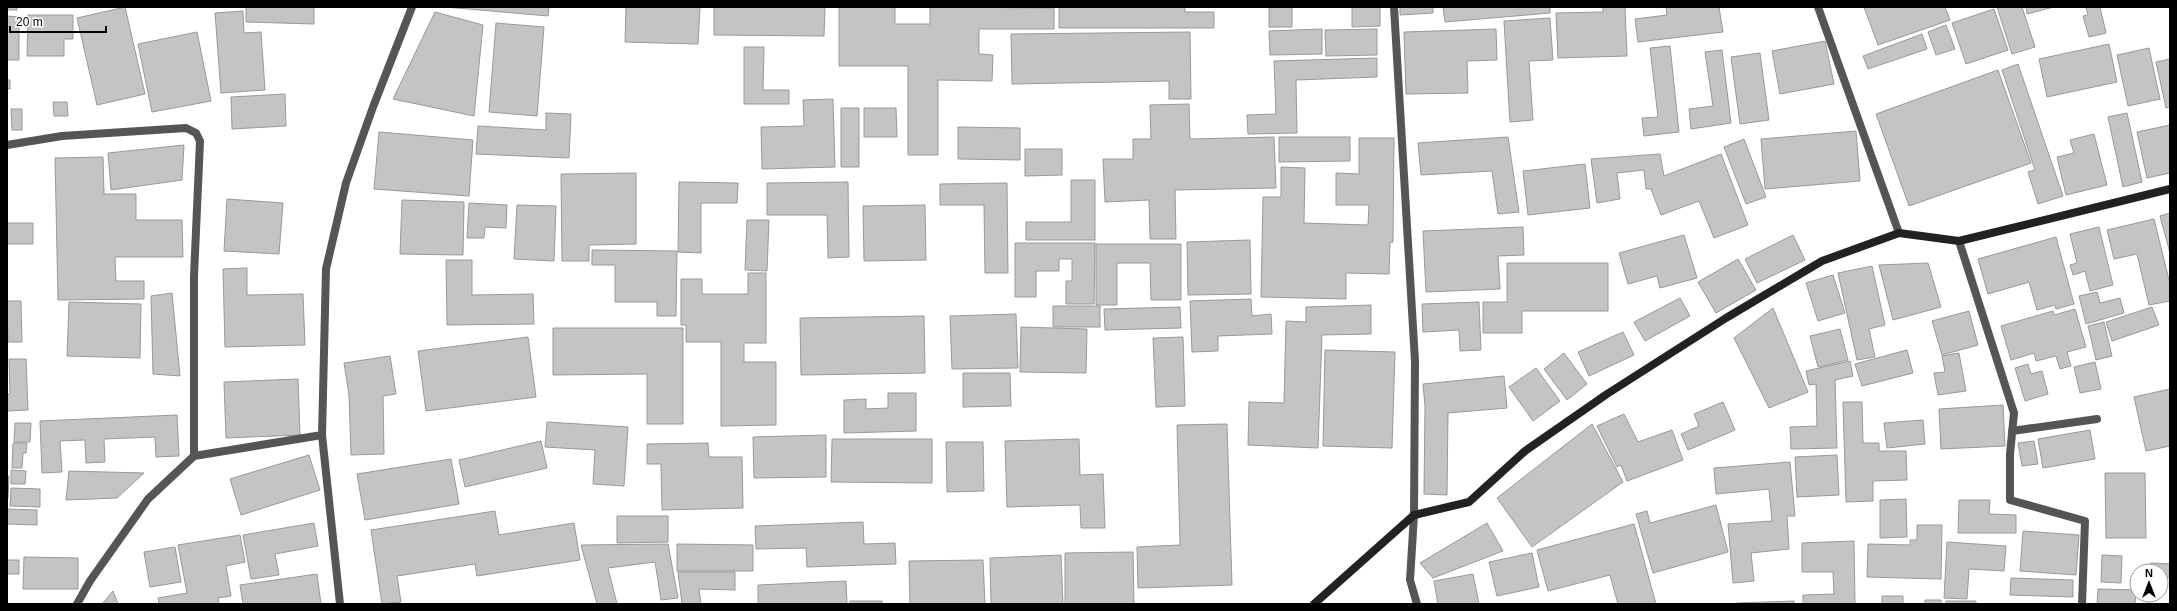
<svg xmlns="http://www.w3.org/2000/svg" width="2177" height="611" font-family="Arial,sans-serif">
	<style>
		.building { fill: #c4c4c4; stroke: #999 }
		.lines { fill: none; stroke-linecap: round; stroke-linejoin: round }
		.street { stroke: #555; stroke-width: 8 }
		.secondary { stroke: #222; stroke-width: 8 }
	</style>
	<rect width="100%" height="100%" fill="#fff"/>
	<path class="building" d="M7 7H17V10H7Z
		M125 7 145 94 97 105 77 18Z
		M246 7H314V24L246 22Z
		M445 7H549L548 16Z
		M626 7H700L698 44 625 42Z
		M714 7H825L824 36 714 35Z
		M839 7H895V24H930V7L1054 8V29H979V54L993 55 992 81 938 80V155H908V66H839Z
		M1059 7H1185V12H1214V28H1059Z
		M1269 7H1292V27H1269Z
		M1352 7H1380V26L1352 27Z
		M1400 7H1433V13L1400 15Z
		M1443 7H1550V13L1445 22Z
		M1603 7H1625L1627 56 1558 58 1556 13 1603 12Z
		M1666 7H1719L1723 32 1638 42 1635 19 1667 15Z
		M1864 7H1945L1950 20 1878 45Z
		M1997 7H2022L2035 47 2012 54Z
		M2026 7H2054L2027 14Z
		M2086 7H2100L2106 33 2089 37 2083 16 2088 15Z
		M1994 9 2008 50 1966 64 1952 23Z
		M243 11 244 33 261 32 265 90 221 93 215 13Z
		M435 12 483 25 474 116 393 99Z
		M28 15H73V39H64V56H27Z
		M7 16 19 17V60H7Z
		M1550 18 1553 60 1529 61 1533 120 1510 122 1504 21Z
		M496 23 544 27 537 116 489 112Z
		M1946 25 1955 49 1936 55 1928 32Z
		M1322 29V54L1270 55 1269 31Z
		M1377 29V55L1326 56 1325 30Z
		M1496 29 1497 60 1467 61 1468 93 1406 94 1404 32Z
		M197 32 211 101 152 112 138 44Z
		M1190 32 1191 99H1169V81L1012 84 1011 34Z
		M1922 34 1927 49 1868 69 1863 56Z
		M1825 41 1834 84 1780 94 1772 51Z
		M2109 44 2117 82 2047 97 2039 59Z
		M1670 46 1679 132 1644 136 1642 118 1658 117 1650 48Z
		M744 47H764L763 90H789V104H744Z
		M2149 48 2160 99 2128 106 2117 55Z
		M1722 50 1731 123 1691 129 1689 109 1713 106 1705 52Z
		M1760 53 1769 120 1740 124 1731 57Z
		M1377 58V77L1296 80 1297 133 1248 134 1247 115 1276 114 1274 61Z
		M2170 59V107L2166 108 2156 62Z
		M2018 64 2063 196 2038 204 2028 172 2035 170 2002 70Z
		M1998 70 2031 163 1909 206 1876 114Z
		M7 80H10V89H7Z
		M285 94 286 126 232 129 231 97Z
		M833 99 835 167 762 169 761 127 804 126 803 100Z
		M53 102H67L68 116H54Z
		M1189 104 1190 139 1274 137 1276 188 1175 190 1176 239H1150L1149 200 1105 202 1103 159H1133V139H1151L1150 105Z
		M841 108H859V167H841Z
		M864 108H896L897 137H864Z
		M11 109H22V130H12Z
		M546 113 571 114 569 158 476 154 478 126 546 130Z
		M2127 113 2142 182 2123 187 2108 117Z
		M2170 125V173L2147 178 2137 132Z
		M958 127 1020 128V160L958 159Z
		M1856 131 1860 181 1765 189 1761 139Z
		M379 132 473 140 469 196 374 189Z
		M2094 134 2107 185 2066 195 2057 157 2074 153 2070 140Z
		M1279 137H1350V161L1279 162Z
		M1508 137 1519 212 1498 214 1492 171 1421 175 1418 143Z
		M1359 138H1394L1393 242H1390L1389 274 1346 273V299L1261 297 1263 197H1281V167L1305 168 1304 223 1368 225 1369 205H1336V173L1359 174Z
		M1744 139 1766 197 1746 204 1724 147Z
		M184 145 182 180 111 190 108 153Z
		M1025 149H1062V175L1025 176Z
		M1660 154 1664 176 1721 154 1748 225 1714 238 1699 201 1661 215 1651 189H1646L1644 170 1617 173 1620 199 1597 203 1591 159Z
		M103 157 104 194H136V220H182L183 257H115L116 281H144V299L58 300 55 158Z
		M1585 164 1590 208 1528 215 1523 171Z
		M636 173V244L589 245V261H562L561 174Z
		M1071 180H1095V240H1026V222H1071Z
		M679 182 738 183 737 203H701V253L678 252Z
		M848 182 849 257 828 258 827 215H767V183Z
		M1007 183 1008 273H985L984 205H940V184Z
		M227 199 283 203 279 254 224 251Z
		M402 200 464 202 463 255 400 254Z
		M469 203 507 205 506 228 485 227 484 238H467Z
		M517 205 556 206 554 261 514 259Z
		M925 205 926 260 864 261 863 206Z
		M2170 213V253L2160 216Z
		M2154 219 2170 284V301L2149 305 2137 254 2114 259 2107 230Z
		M747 220H769L767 271 745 270Z
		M7 223H33V244H7Z
		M1523 227 1524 255 1498 256 1500 289 1426 292 1423 231Z
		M2099 227 2113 285 2090 291 2085 271 2073 275 2070 265 2077 263 2070 234Z
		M1684 235 1697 278 1660 288 1657 276 1628 284 1619 253Z
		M1793 235 1805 260 1757 283 1745 259Z
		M2056 237 2074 304 2056 309 2055 305 2037 310 2029 282 1988 294 1978 259Z
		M1250 240 1251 294 1188 295 1187 242Z
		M1015 243H1095L1094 304H1066V281H1072V259H1059V271H1036V297H1015Z
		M1096 244H1181V300H1151L1150 263H1117V305H1096Z
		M592 250 677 251 676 316H657V302H615V265H592Z
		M1738 259 1756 290 1716 313 1698 282Z
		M446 260H472V295L533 294 534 324 447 325Z
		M1507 263H1608V311H1522V333H1483V302H1507Z
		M1928 263 1941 307 1893 320 1879 265Z
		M1872 266 1885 325 1869 329 1875 357 1857 360 1838 273Z
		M247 268V295L303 294 305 345 225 347 223 269Z
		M748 273H766V343H744V362H776V425L721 426V342H686V325H681V279H702V294H748Z
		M1833 275 1845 313 1818 321 1806 283Z
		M2097 292 2100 303 2120 298 2124 313 2086 324 2079 296Z
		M172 293 180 376 153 374 151 296Z
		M1680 298 1690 316 1645 341 1634 322Z
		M1251 299 1252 316 1271 314 1272 334 1218 336V351L1192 352 1190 301Z
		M7 301H21L22 342H8Z
		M69 302 141 304 140 358 67 356Z
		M1479 302 1481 350 1460 351 1459 330 1423 332 1422 304Z
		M1371 305V334L1322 335 1318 448 1248 445 1249 402 1284 403 1286 321 1306 322V307Z
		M1053 306H1100V327H1053Z
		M1180 307 1181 328 1105 330 1104 309Z
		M2152 307 2159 325 2112 341 2106 322Z
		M1773 308 1808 392 1769 408 1734 338Z
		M2075 309 2086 347 2067 352 2071 366 2060 369 2056 356 2036 361 2034 353 2011 360 2001 326 2053 311 2054 315Z
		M1969 311 1978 345 1942 355 1932 321Z
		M1016 314 1018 368 952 369 950 316Z
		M924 316 925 373 801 375 800 318Z
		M2104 322 2112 356 2096 360 2088 326Z
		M1021 327 1087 329 1086 373 1020 372Z
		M553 328H683V424H647V374L553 375Z
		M1840 329 1848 360 1818 367 1810 336Z
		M1623 332 1634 355 1589 376 1578 352Z
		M528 337 536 397 426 411 418 351Z
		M1183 337 1185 406 1156 407 1153 338Z
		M1325 350 1395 352 1392 448 1323 446Z
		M1907 350 1913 373 1862 386 1855 364Z
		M1564 353 1587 384 1567 400 1544 369Z
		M1959 353 1966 391 1938 395 1934 373 1945 372 1942 356Z
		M390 356 396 394 383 396 384 454 351 455 349 395 344 363Z
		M9 359H26L28 410 7 411V395L10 394Z
		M1850 361 1853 376 1835 380 1837 448 1791 449 1790 427 1817 426 1816 384 1809 385 1806 371Z
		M2095 362 2101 389 2080 393 2074 367Z
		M2028 364 2031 374 2042 371 2048 394 2025 401 2015 368Z
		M1536 368 1560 401 1533 421 1509 387Z
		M963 373H1010L1011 406 963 407Z
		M1504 376 1507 408 1448 413 1447 495 1424 494 1425 406 1423 384Z
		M298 379 300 435 226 438 224 382Z
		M2170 389V446L2146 451 2134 397Z
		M888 393H916V431L844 433V400L866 399V409L888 408Z
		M1723 402 1735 430 1688 450 1681 434 1699 426 1694 414Z
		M1843 402H1862L1863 443H1879V451H1906L1907 480 1873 481V501L1846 502Z
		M2003 405 2005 446 1941 449 1939 409Z
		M1624 414 1638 442 1672 430 1683 460 1627 481 1621 465 1617 467 1597 426Z
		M177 415 179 456 156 457 155 437 104 439 105 462 86 463 85 440 60 441 62 472 42 473 40 421Z
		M1923 420 1925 444 1887 448 1884 423Z
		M547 422 628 427 624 486 593 484 595 450 545 447Z
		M15 423H31L30 442H14Z
		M1227 424 1232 585 1138 588 1137 547 1180 545 1177 425Z
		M1592 424 1623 482 1532 547 1497 498Z
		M2090 430 2095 459 2043 468 2038 439Z
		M826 435V477L754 478 753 437Z
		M832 439H932V483L831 482Z
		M1079 439 1080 475 1103 474 1105 528H1081L1080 505 1007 507 1005 441Z
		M541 441 547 468 465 487 459 460Z
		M2034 441 2038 464 2022 466 2018 443Z
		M946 442H983L984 491 947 492Z
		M13 443H27L26 453H23L22 468H12Z
		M708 443 709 457H742L743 508 662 510 661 464H647V444Z
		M309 455 320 490 241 515 230 479Z
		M1837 455 1839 495 1797 497 1795 457Z
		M451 459 459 504 365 520 357 474Z
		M1790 462 1795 516H1787L1789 549 1751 553 1754 581 1733 583 1728 524 1772 521 1769 489 1716 494 1714 468Z
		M11 470 26 471 25 484H11Z
		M69 471 144 473 117 498 66 500Z
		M2105 473H2145L2146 538H2106Z
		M7 476H9L8 498H7Z
		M11 488 40 489V507L10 506Z
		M1906 499 1907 537 1880 538V500Z
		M1959 500H1990L1989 514 2016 515V533H1958Z
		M1716 505 1728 552 1653 573 1636 514 1647 511 1650 523Z
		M7 509 37 510V525L7 524Z
		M495 511 499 535 574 523 580 560 477 576 475 564 397 576 401 602 382 604 371 530Z
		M617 516H668V542L617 543Z
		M863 522 864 544 895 543 896 564 807 567 806 548 756 549 755 526Z
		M314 523 318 546 275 554 279 575 251 579 243 535Z
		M1487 523 1503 551 1433 578 1420 563Z
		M1634 524 1656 604H1618L1610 575 1548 591 1537 550Z
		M1917 525H1942L1941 579 1867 577 1868 544 1910 545V540H1917Z
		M2023 531 2079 535 2076 575 2020 571Z
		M240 535 245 562 226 566 231 596 218 598 219 604H159L158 598 187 593 178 545Z
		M1854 541 1855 604H1803V595L1834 594 1833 572H1802V543Z
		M1947 542 2006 546 2004 571 1969 569 1967 599 1944 598Z
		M668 544 678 598 661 600 655 562 608 568 617 604H597L581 545Z
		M677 544 753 545V571H677Z
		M175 547 181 582 150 587 144 552Z
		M1133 552 1134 604H1065V553Z
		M1532 553 1539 587 1497 596 1489 562Z
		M1061 555 1063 604H991L990 558Z
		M2102 555 2122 556 2121 583 2101 582Z
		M24 557 78 558V589H23Z
		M7 560H19V574H7Z
		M983 560 985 604H910L909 561Z
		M2151 563 2170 564V578L2161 577V571H2150Z
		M678 572H735V590L699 589 701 604H682Z
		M317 574 321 604H243L240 585Z
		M1473 574 1479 604H1438L1434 581Z
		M2011 578 2073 580V597L2010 595Z
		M846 581 847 604H758V585Z
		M2098 589 2136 590 2135 604H2097Z
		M113 591 118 604H102Z
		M1882 596H1903V604H1882Z
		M1925 600H1941V604H1925Z
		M850 601H882V604H850Z
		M1794 601V604H1737V603Z
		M1946 601H1976V604H1946Z"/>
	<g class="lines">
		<path class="street" d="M1394 7 1415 361 1414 515 1410 580 1417 604
			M1818 7 1899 233
			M7 145 62 136 186 128 196 133 200 141 194 276V456
			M1959 241 2014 413 2010 454V500L2085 521 2082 604
			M2012 431 2097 419
			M77 604 90 581 148 499 194 456 322 435
			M340 604 322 435 326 269 346 183 373 107 412 7"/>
		<path class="secondary" d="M1314 604 1414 515 1469 502 1525 451 1607 394 1726 318 1822 261 1899 233 1959 241 2170 189"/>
	</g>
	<rect width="2177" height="611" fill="none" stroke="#000000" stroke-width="16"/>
	<g transform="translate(2149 583)"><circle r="19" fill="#ffffff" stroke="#999999"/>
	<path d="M0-3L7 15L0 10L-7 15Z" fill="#000000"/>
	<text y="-6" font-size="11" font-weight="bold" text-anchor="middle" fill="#000000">N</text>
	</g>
	<path d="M10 26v6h96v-6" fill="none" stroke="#000000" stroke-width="2"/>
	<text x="16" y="26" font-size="12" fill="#000000" stroke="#ffffff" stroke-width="3" paint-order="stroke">20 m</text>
</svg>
